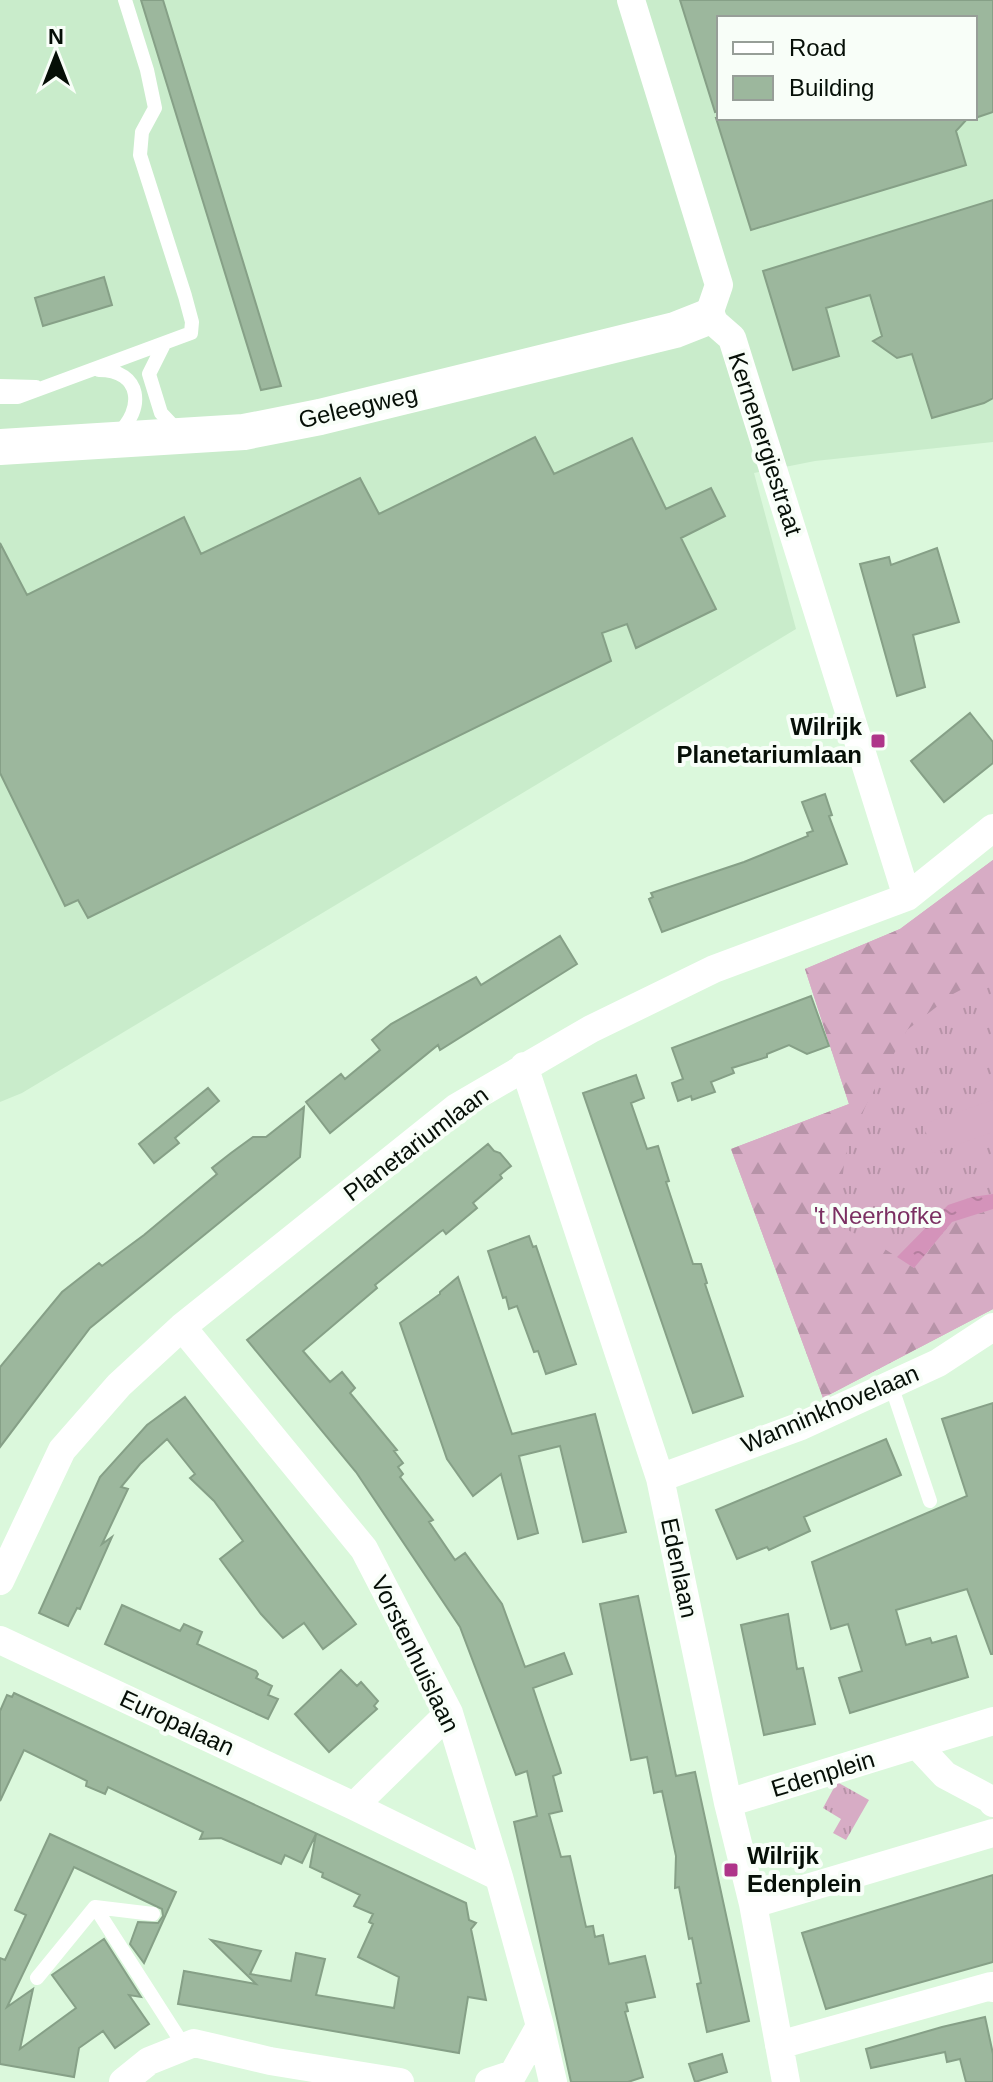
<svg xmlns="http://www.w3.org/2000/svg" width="993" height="2082" font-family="Arial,sans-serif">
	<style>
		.built { fill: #c9eccb; fill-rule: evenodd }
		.grass { fill: url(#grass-tufts) }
		.forest { fill: url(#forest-firs) }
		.garden { fill: #d7acc5 }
		.water { fill: url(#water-ripples) }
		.building { fill: #9cb79d; stroke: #86a087; stroke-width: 2 }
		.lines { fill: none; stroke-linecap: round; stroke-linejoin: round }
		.service { stroke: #fff; stroke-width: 14 }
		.minor { stroke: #fff; stroke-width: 28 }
		.tertiary { stroke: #fff; stroke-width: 36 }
		.poi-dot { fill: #ae3589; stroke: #f8fef8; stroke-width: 3 }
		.labels { text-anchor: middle; stroke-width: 8; stroke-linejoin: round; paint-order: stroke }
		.street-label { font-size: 24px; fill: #060f07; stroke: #f8fef8 }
		.poi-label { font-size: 24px; font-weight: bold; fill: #060f07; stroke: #f8fef8; text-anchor: end }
		.park-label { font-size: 24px; fill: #7b2f62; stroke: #f8fef8 }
	</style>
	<defs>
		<pattern id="grass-tufts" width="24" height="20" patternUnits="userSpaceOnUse" patternTransform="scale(2)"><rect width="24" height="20" fill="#d7acc5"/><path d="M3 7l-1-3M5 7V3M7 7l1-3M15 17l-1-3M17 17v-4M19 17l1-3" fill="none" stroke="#b793a8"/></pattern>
		<pattern id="forest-firs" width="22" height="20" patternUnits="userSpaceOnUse" patternTransform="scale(2)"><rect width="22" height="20" fill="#d7acc5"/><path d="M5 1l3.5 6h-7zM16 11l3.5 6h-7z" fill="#b793a8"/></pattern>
		<pattern id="water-ripples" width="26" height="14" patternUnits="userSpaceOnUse" patternTransform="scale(2)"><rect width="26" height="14" fill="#d493ba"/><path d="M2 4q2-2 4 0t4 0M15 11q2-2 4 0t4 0" fill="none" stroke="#b47e9e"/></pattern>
	</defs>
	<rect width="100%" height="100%" fill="#dbf8dc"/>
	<path class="built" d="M0 0H993V442L815 461 754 473 796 629 22 1093 0 1102ZM719 18H975V118H719Z"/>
	<path class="grass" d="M993 860V1309L823 1398 731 1149 849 1104 805 969 900 929Z
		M837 1782 869 1800 846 1840 833 1833 841 1819 823 1808Z"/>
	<path class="forest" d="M993 860V973L953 994 907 1030 866 1105 845 1156 837 1225 877 1244 914 1268 952 1222 993 1209V1309L823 1398 731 1149 849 1104 805 969 900 929Z"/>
	<path class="garden" d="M993 1100V1132L933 1153 923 1124Z"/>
	<path class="water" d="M993 1194V1209L952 1222 914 1268 897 1257 948 1205 972 1197Z"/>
	<path class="building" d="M141 0H163L281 386 261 390Z
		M680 0H993V112L975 118V18H719V111L715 112Z
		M716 118H968L956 131 966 165 751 230Z
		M993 200V398L984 403 932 418 912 354 897 358 873 341 882 336 870 295 826 308 839 356 793 370 763 271Z
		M104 277 112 305 43 326 35 298Z
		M535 437 554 474 632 438 666 509 711 488 725 516 681 538 716 609 636 648 627 624 602 633 611 661 88 918 78 900 65 906 0 773V543L27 595 184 517 201 554 360 478 379 514Z
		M937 548 959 622 913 635 925 687 897 696 860 564 889 557 891 565Z
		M970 713 993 742V763L944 802 911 761Z
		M825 794 832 815 829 816 847 864 662 932 649 899 653 897 651 893 744 862 808 836 807 833 813 831 802 802Z
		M560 936 577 964 440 1050 438 1045 330 1133 306 1102 341 1074 345 1079 380 1050 372 1040 391 1024 476 977 481 985Z
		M811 996 829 1046 807 1054 789 1045 767 1054V1057L732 1068 734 1073 711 1082 715 1092 692 1100 691 1096 678 1101 672 1083 683 1079 672 1048Z
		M636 1075 644 1098 631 1103 647 1149 658 1146 669 1181 666 1182 693 1264H701L707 1283 705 1284 743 1396 693 1413 583 1093Z
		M208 1088 219 1101 175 1138 179 1143 154 1163 139 1144Z
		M304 1107 300 1157 90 1328 0 1447V1367L62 1292 99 1263 102 1266 144 1235 217 1174 212 1168 231 1153 253 1137H266Z
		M488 1144 494 1151 500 1153 511 1166 500 1175 502 1178 473 1203 477 1208 446 1234 443 1230 440 1232 375 1285 377 1288 303 1351 330 1382 342 1372 355 1388 350 1393 397 1450 394 1451 403 1463 398 1467 403 1474 400 1477 433 1520 429 1522 455 1560 465 1553 502 1604 525 1667 564 1653 572 1674 533 1688 560 1769 561 1773 553 1776 562 1811 549 1814 561 1857 570 1856 586 1927 593 1926 595 1937 603 1935 609 1964 645 1956 655 1997 626 2003 628 2011 625 2012 643 2077 628 2082H571L514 1822 537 1816 527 1771 516 1775 460 1627 356 1472 247 1340Z
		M529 1236 533 1247 536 1246 576 1364 546 1374 538 1351 534 1352 517 1306 509 1309 506 1297 503 1298 488 1251Z
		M458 1277 512 1434 595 1414 626 1532 583 1542 560 1446 519 1456 538 1533 518 1539 501 1474 473 1496 447 1459 400 1323 440 1294V1292Z
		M185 1397 356 1624 323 1649 304 1623 283 1638 261 1614 220 1559 243 1541 214 1501 190 1478 195 1474 167 1439 140 1464 121 1487 128 1489 102 1544 112 1537 80 1609 77 1608 68 1626 39 1613 100 1477 147 1425Z
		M993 1403V1654H991L967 1589 896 1610 906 1645 930 1638 932 1643 956 1636 968 1677 850 1713 839 1678 862 1671 848 1624 831 1629 812 1562 967 1496 942 1419Z
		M886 1439 901 1475 804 1517 810 1531 769 1550 767 1547 737 1559 716 1510Z
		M638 1596 676 1776 695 1772 749 2021 707 2032 697 1984 701 1983 692 1938 689 1939 679 1887 675 1888 676 1856 662 1791 654 1793 647 1757 631 1760 600 1604Z
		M122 1605 180 1631 184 1624 202 1632 197 1644 256 1671 258 1674 256 1678 272 1686 268 1695 278 1699 268 1719 105 1644Z
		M788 1614 797 1669 803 1668 815 1724 764 1735 741 1625Z
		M341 1670 357 1686 361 1682 378 1701 374 1706 377 1709 329 1752 295 1714Z
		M14 1693 466 1903 469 1920 476 1923 471 1929 486 2000 468 1997 459 2053 178 2004 184 1971 256 1984 211 1940 261 1951 250 1974 291 1981 296 1953 325 1959 316 1995 394 2008 399 1977 358 1957 373 1924 369 1922 373 1914 354 1906 360 1895 322 1877 323 1873 310 1867 316 1834 302 1863 285 1855 281 1864 221 1838 200 1839 203 1832 108 1787 105 1794 86 1786 87 1781 24 1750 0 1801V1711L7 1695 12 1697Z
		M50 1834 176 1892 144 1963 130 1944 138 1922 158 1923 163 1916 162 1909 74 1867 7 2007 33 1989 20 2049 76 2008 52 1975 104 1939 141 1997 129 1995 149 2024 115 2048 103 2031 79 2048 74 2077 0 2064V1958L5 1960 26 1915 15 1910Z
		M993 1875V1962L826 2009 802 1933Z
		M985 2017 993 2054V2082H966L960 2059 947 2062 945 2052 871 2068 866 2049 942 2027Z
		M722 2054 727 2072 695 2082 689 2064Z"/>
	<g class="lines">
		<path class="service" d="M164 344 149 374 161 413 178 431
			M99 370C142 370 145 410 117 434
			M0 386 36 387
			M0 397H18L191 333 192 322 185 296 140 155 142 132 155 108 147 70 125 0
			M891 1385 930 1501
			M95 1907 153 1914
			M37 1978 95 1907 184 2046"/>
		<path class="minor" d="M631 0 719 285 708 317 732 338 907 897
			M524 1066 660 1478 728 1803 753 1904 786 2082
			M182 1327 364 1549 449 1713 499 1877 540 2026 553 2082
			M660 1478 801 1426 938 1363 993 1327
			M0 1581 62 1450 119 1385 182 1327 457 1107 591 1029 714 969 907 897 993 828
			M0 1640 354 1806 499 1877
			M917 1745 945 1775 992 1800 993 1803
			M728 1803 993 1721
			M354 1806 449 1713
			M753 1904 993 1833
			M779 2045 991 1986 993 1988
			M123 2082 149 2061 194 2043 270 2061 400 2082
			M489 2082 513 2074 540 2026"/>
		<path class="tertiary" d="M0 447 244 432 320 417 675 330 708 317"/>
	</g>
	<g class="poi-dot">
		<rect x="870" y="733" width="16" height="16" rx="4"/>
		<rect x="723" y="1862" width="16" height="16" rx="4"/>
	</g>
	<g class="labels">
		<g class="street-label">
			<text transform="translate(358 407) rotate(-13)" y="8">Geleegweg</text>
			<text transform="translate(765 444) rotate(72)" y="8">Kernenergiestraat</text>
			<text transform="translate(416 1144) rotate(-37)" y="8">Planetariumlaan</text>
			<text transform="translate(830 1409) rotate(-23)" y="8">Wanninkhovelaan</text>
			<text transform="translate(679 1568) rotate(78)" y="8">Edenlaan</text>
			<text transform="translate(415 1654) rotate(64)" y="8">Vorstenhuislaan</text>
			<text transform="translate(177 1723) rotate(25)" y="8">Europalaan</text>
			<text transform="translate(823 1774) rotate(-17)" y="8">Edenplein</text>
		</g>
		<g class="poi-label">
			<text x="862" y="735">Wilrijk<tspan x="862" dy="28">Planetariumlaan</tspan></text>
			<text x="747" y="1864" text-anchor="start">Wilrijk<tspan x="747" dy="28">Edenplein</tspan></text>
		</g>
		<g class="park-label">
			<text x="878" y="1224">'t Neerhofke</text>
		</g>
	</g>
	<rect x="717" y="16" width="260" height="104" fill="#f8fef8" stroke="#979e98" stroke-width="2"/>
	<rect x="733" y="42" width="40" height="12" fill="#ffffff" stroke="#979e98" stroke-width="2"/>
	<text x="789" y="56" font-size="24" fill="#060f07">Road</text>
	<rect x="733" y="76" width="40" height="24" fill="#9cb79d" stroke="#979e98" stroke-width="2"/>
	<text x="789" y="96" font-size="24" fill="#060f07">Building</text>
	<g transform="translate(56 56)" stroke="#f8fef8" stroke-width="6" paint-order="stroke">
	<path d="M0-6L14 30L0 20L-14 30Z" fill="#060f07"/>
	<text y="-12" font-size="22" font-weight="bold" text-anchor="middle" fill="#060f07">N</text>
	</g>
</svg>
